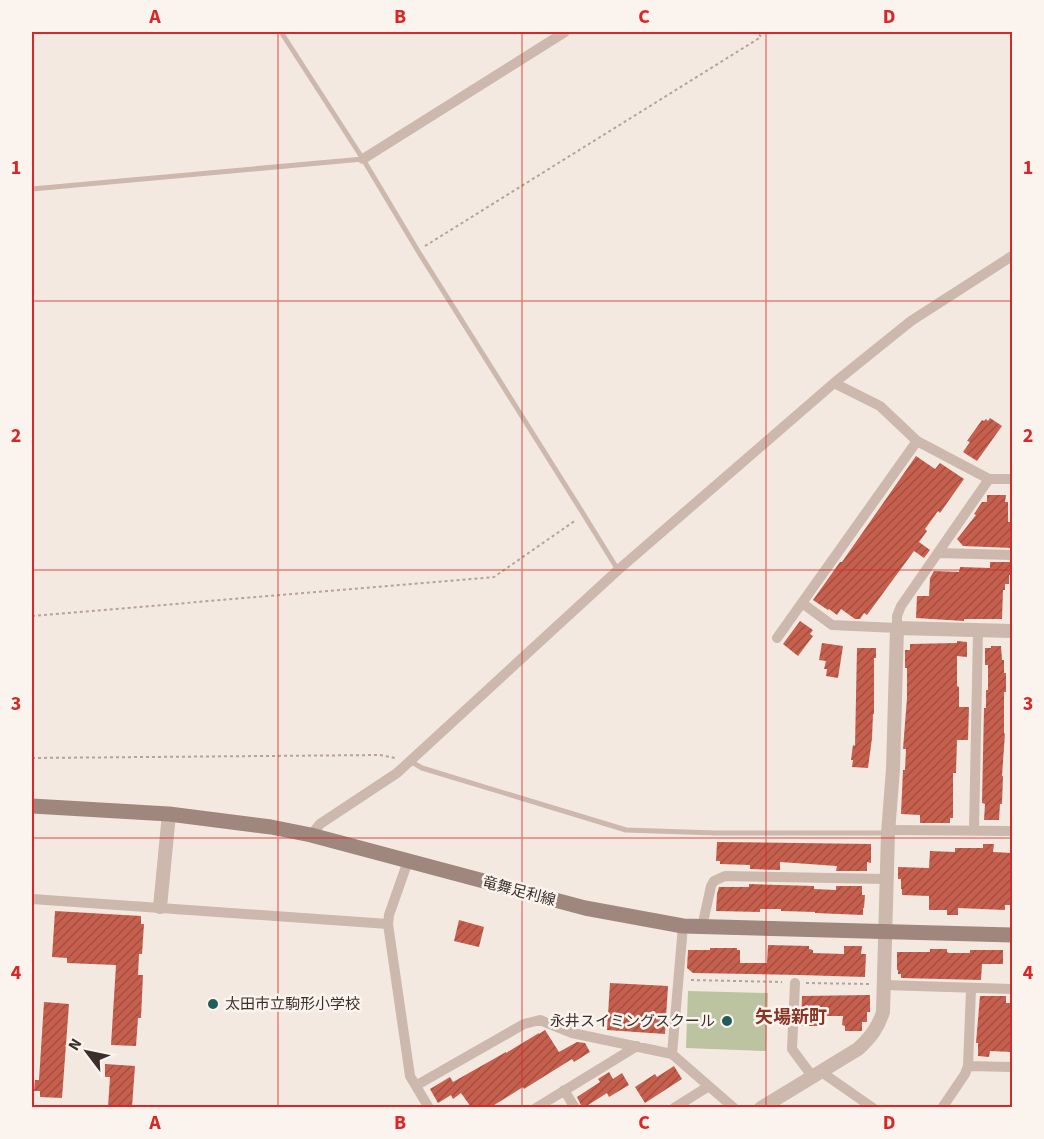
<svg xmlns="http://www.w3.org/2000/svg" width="1044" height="1139" font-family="'Source Sans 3','Noto Sans JP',sans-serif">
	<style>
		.pitch { fill: #bbc3a0 }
		.building { fill: url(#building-hatch) }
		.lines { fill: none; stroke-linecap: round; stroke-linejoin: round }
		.path { stroke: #b8a296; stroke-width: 2; stroke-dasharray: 3 3; stroke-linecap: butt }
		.service { stroke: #ccb8ac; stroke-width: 5 }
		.minor { stroke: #ccb8ac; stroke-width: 10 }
		.tertiary { stroke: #ccb8ac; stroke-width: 14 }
		.secondary { stroke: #a0877d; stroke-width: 15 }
		.grid { fill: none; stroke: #d62828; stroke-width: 1.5; stroke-opacity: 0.55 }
		.poi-dot { fill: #205d5b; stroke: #fbf4ee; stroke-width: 2 }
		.labels { text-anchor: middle; stroke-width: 5; stroke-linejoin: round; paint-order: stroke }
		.street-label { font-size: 15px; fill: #3b2f2b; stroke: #fbf4ee }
		.poi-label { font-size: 15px; fill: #3b2f2b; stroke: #fbf4ee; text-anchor: start }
		.quarter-label { font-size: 18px; font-weight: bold; fill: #8a3324; stroke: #fbf4ee }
		.neatline { fill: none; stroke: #d62828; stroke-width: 2 }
		.grid-label { font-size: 20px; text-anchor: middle; font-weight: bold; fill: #d62828 }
	</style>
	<defs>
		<pattern id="building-hatch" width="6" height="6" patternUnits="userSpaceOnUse" patternTransform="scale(1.5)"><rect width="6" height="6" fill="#c65f4d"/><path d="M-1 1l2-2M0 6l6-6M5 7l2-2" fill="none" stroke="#a24f40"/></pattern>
	</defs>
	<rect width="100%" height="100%" fill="#f4e9e1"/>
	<path class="pitch" d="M688 991 768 993 766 1051 686 1048Z"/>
	<path class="building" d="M990 418 1002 426 977 461 963 452 970 442 967 441 982 420 984 421 986 419 988 421Z
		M916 456 935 469 940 463 964 479 940 513 938 511 925 529 927 531 919 542 930 550 924 558 914 551 867 615 864 613 860 619H855L841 609 837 615 829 609 828 610 813 600 840 562H842Z
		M987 495H1006L1005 502H1008V522H1012V548L963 546 957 539 976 515 974 514 982 502H987Z
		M990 562H1012V575H1009V584H1005V590H1003L1002 619H964V621L916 618 917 596H929L930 578 934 571 959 572 960 567 990 568Z
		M800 621 813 630 810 634 813 636 798 656 783 644Z
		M957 641 967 642V657L957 656V686L959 687V707H969L968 740H957L956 773H953V818H950V823H920V815L901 814 903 770H905L906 749H903L907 698V668H905V650H910V644L957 643Z
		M822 643 843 646 838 678 826 676 827 669H824L826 661 819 660Z
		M991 646H1001L1002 660H1004V673H1006V692H1004V734L1005 733 1002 776H1003L1002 804H1000L999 820H984L985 804 982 803 984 708H986V690H988V665H985V648H991Z
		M857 648H876V658H874V714H873L872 738 868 768 852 767 853 760H851L853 745 855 746Z
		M717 842 871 844V863L867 862V871H836L837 866 780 862V870L750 869V865L720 864V861H716Z
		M983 844H994L993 852 1012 853V905H1005V910L958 908V915H947V910H929V896L902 895V889H901V879H898V867L929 868 930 851 955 852V848H983Z
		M749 884 814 886V889L836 890V886H862V895H865L864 908H863V915L815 913V912L781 911V909H760V912L716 911 717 894 719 887H749Z
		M55 911 141 916V924H144L142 954H139L138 975H143L141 1018H138L136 1046 111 1045 116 965 67 963V958L52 957Z
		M459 920 484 927 479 947 454 941Z
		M768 945 809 946V949L813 950V953L844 954V946H862L861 954H866L865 977 799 975 693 973 687 968 688 950H710V948H737V950H740V963H767Z
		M930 949H947V952L949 953H970V950H1003V964H982L981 980 901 978V974H898V970H897V952H930Z
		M610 983 668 986 665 1034 607 1030Z
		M870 995V1012H867V1022H862V1031H845V1026L842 1025 843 1016H822V1024H819V1026H801L802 996Z
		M980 996H1006V1003H1012V1052L990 1051 989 1057 978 1056V1043H976Z
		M44 1002 69 1004 62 1098 40 1097V1091H34L35 1080H39Z
		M545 1030 559 1052 577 1042 585 1043 590 1052 574 1062 572 1059 524 1089 523 1087 491 1107H471L461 1093 453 1099 451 1095 438 1103 430 1089 450 1077 453 1082 506 1052V1053L539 1033V1034Z
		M105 1064 135 1066 132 1107H108L110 1077H105Z
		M674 1066 682 1079 645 1103 635 1087 655 1074 657 1077Z
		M609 1072 613 1079 622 1073 629 1085 609 1097 607 1093 585 1107H582L577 1097 600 1082 598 1079Z"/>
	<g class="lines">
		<path class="path" d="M425 246 761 37 758 32
			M32 616 494 577 576 520
			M32 758 380 755 395 758
			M691 980 782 982
			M806 983 869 984"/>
		<path class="service" d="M281 32 363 159 418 251 584 515 618 570
			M32 189 363 159
			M410 761 422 768 626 830 716 833H887"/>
		<path class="minor" d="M363 159 565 32
			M834 383 880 406 917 441 989 479H1012
			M938 553 1012 555
			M802 603 832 625 897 628V616L901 606 989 479
			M777 638 917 441
			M889 830 1012 831
			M974 830 978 631
			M311 835 320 824 397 773 618 570 834 383 911 321 1012 256
			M408 861 389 915 388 924 410 1076 429 1108
			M32 899 388 924
			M702 927 711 886 714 881 725 876 887 879
			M795 983 792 1049 812 1076
			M884 985 1012 989
			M672 1054 683 926
			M968 1066 1012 1067
			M820 1071 873 1108
			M417 1085 524 1024 540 1020 572 1033 672 1054 734 1108
			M564 1090 575 1108
			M536 1108 637 1046
			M674 1108 709 1086
			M942 1108 965 1074 968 1066 971 989"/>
		<path class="tertiary" d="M160 907 169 814
			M761 1108 858 1049C870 1038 878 1028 883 1012L888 833 893 769 897 628 1012 631"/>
		<path class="secondary" d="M32 806 169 814 271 827 311 835 585 908 683 926 1012 935"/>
	</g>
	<path class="grid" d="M278 32V1108M522 32V1108M766 32V1108M32 301H1012M32 570H1012M32 838H1012"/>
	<g class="poi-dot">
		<circle cx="213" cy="1004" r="6"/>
		<circle cx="727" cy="1021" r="6"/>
	</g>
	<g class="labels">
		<g class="street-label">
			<text transform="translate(519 891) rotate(15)" y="5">竜舞足利線</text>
		</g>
		<g class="poi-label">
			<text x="225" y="1009">太田市立駒形小学校</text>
			<text x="715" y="1026" text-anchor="end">永井スイミングスクール</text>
		</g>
		<g class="quarter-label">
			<text x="791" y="1023">矢場新町</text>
		</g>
	</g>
	<rect width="1044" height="1139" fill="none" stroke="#fbf4ee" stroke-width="66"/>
	<g transform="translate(87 1052) rotate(302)" stroke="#fbf4ee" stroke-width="4.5" paint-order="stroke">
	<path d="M0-4.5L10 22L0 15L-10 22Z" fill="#3b2f2b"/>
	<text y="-9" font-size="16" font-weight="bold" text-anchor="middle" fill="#3b2f2b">N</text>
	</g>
	<rect x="33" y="33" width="978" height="1073" class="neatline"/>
	<g class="grid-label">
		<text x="155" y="23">A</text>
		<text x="400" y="23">B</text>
		<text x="644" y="23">C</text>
		<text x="889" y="23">D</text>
		<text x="16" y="174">1</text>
		<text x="1028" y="174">1</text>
		<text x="16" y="442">2</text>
		<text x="1028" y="442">2</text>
		<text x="16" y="710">3</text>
		<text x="1028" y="710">3</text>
		<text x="16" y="979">4</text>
		<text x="1028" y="979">4</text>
		<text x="155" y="1129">A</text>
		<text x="400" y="1129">B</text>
		<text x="644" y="1129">C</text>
		<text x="889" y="1129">D</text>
	</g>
</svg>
